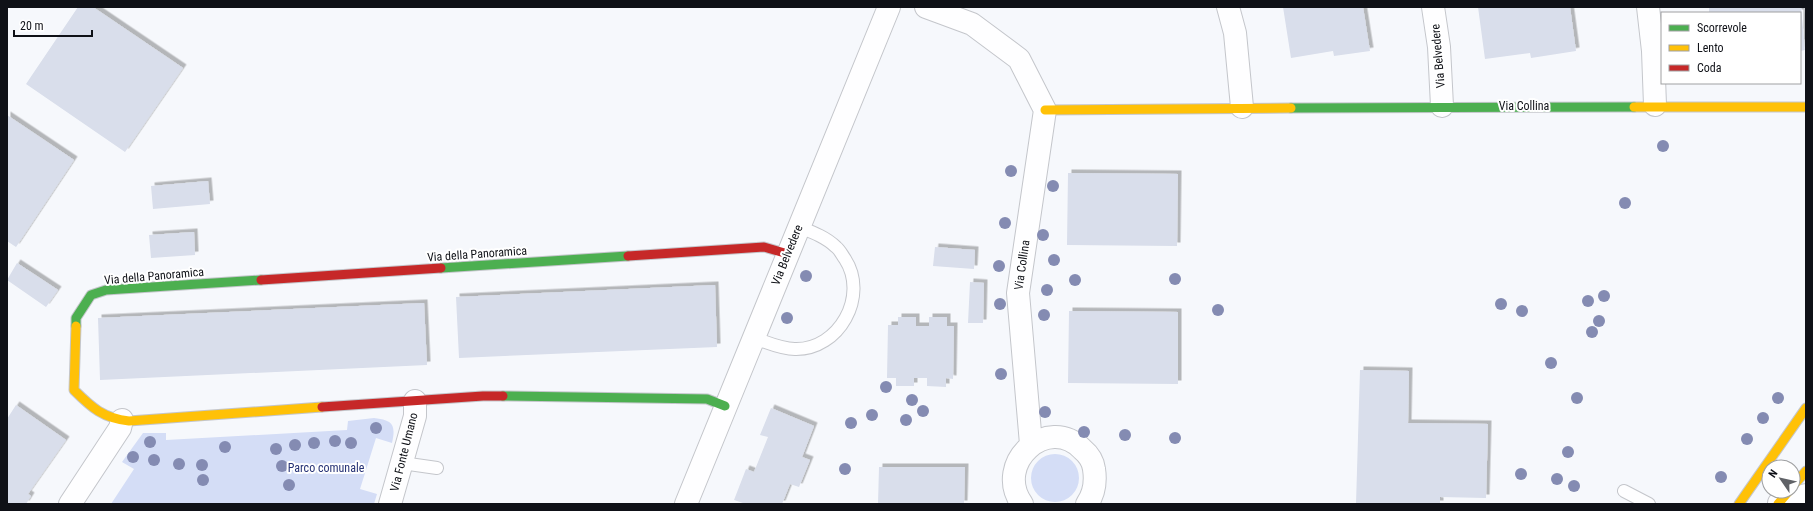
<svg xmlns="http://www.w3.org/2000/svg" width="1813" height="511" font-family="'Roboto Condensed',sans-serif">
	<style>
		.green { fill: #d4ddf6 }
		.building { fill: #d9deeb; filter: url(#shadow) }
		.lines { fill: none; stroke-linecap: round; stroke-linejoin: round }
		.lane-casing { stroke: #c4c6cb; stroke-width: 14 }
		.street-casing { stroke: #c4c6cb; stroke-width: 24 }
		.fast-casing { stroke: #c4c6cb; stroke-width: 11 }
		.slow-casing { stroke: #c4c6cb; stroke-width: 11 }
		.jam-casing { stroke: #c4c6cb; stroke-width: 11 }
		.lane { stroke: #fefeff; stroke-width: 12 }
		.street { stroke: #fefeff; stroke-width: 22 }
		.fast { stroke: #4caf50; stroke-width: 9 }
		.slow { stroke: #ffc107; stroke-width: 9 }
		.jam { stroke: #c62828; stroke-width: 9 }
		.tree { fill: #848bb2 }
		.labels { text-anchor: middle; stroke-width: 4; stroke-linejoin: round; paint-order: stroke }
		.street-label { font-size: 12px; fill: #0f1117; stroke: #fff }
		.park-label { font-size: 12px; fill: #263275; stroke: #fff }
	</style>
	<defs>
		<filter id="shadow"><feDropShadow dx="3.5" dy="-3.5" stdDeviation="0" flood-color="#0004"/></filter>
	</defs>
	<rect width="100%" height="100%" fill="#f6f8fc"/>
	<path class="green" d="M374 418C393 420 396 425 392 443L376 438 360 489 377 494 374 504H111L134 469 122 462 143 433H166V440L347 430 348 421Z
		M1031 478a24 24 0 1 1 48 0a24 24 0 1 1-48 0Z"/>
	<path class="building" d="M78 7H93L183 68 125 152 26 84Z
		M1283 7H1363L1370 51 1334 56 1333 51 1291 58Z
		M1478 7H1570L1576 51 1531 58 1530 53 1485 59Z
		M1709 7H1801L1805 50 1800 51V13H1709Z
		M7 115 74 160 16 247 7 241Z
		M1068 173 1178 174 1177 246 1067 245Z
		M208 181 210 204 153 209 151 186Z
		M194 232 195 255 151 258 149 235Z
		M935 247 975 250 974 269 933 266Z
		M17 263 58 290 46 307 7 280Z
		M970 282 984 283 983 323H968Z
		M715 285 717 347 459 358 456 297Z
		M424 303 427 365 100 380 98 318Z
		M1069 311 1178 312V384L1068 383Z
		M898 317H916V326H929V317H947V326H954L953 379 946 378V387L927 386V378H914V386H896V378H887L888 325H898Z
		M1360 370 1409 371 1408 423 1488 424 1486 498 1440 497V504H1356Z
		M16 405 66 440 28 494 31 496 26 504H7V419Z
		M771 408 814 426 802 457 810 460 799 487 790 484 782 504H746L734 500 746 469 754 472 768 437 760 435Z
		M879 467H965L964 504H878Z"/>
	<g class="lines">
		<defs>
			<path id="lane" d="M754 338C766 342 781 349 795 349 839 350 869 296 845 259 842 255 840 250 836 247 826 237 812 232 799 227
				M402 463 437 468
				M1624 491 1649 504"/>
			<path id="street" d="M926 7 972 24 1019 59 1045 110 1018 293 1031 444
				M1228 7 1235 33 1242 107
				M1433 7 1439 47 1442 106
				M1648 7 1653 51 1655 105
				M1779 503 1806 495
				M70 504 120 428 122 420
				M390 504 415 416V401
				M686 504 889 7
				M1022 504C993 463 1048 414 1082 449 1088 454 1093 461 1094 469 1096 482 1094 494 1087 504"/>
			<path id="fast" d="M1291 108 1634 107
				M441 268 628 256
				M76 326V318L91 295 106 290 261 280
				M503 396 707 399 725 406"/>
			<path id="slow" d="M1634 107H1806
				M1045 110 1291 108
				M76 326 74 390C92 408 103 418 129 421L322 407
				M1793 486 1806 471
				M1739 504 1806 408
				M1778 504 1789 491"/>
			<path id="jam" d="M628 256 764 247 788 254
				M261 280 441 268
				M322 407 483 396H503"/>
		</defs>
		<use href="#lane" class="lane-casing"/>
		<use href="#street" class="street-casing"/>
		<use href="#fast" class="fast-casing"/>
		<use href="#slow" class="slow-casing"/>
		<use href="#jam" class="jam-casing"/>
		<use href="#lane" class="lane"/>
		<use href="#street" class="street"/>
		<use href="#fast" class="fast"/>
		<use href="#slow" class="slow"/>
		<use href="#jam" class="jam"/>
	</g>
	<g class="tree">
		<circle cx="1663" cy="146" r="6"/>
		<circle cx="1011" cy="171" r="6"/>
		<circle cx="1053" cy="186" r="6"/>
		<circle cx="1625" cy="203" r="6"/>
		<circle cx="1005" cy="223" r="6"/>
		<circle cx="1043" cy="235" r="6"/>
		<circle cx="1054" cy="260" r="6"/>
		<circle cx="999" cy="266" r="6"/>
		<circle cx="806" cy="276" r="6"/>
		<circle cx="1175" cy="279" r="6"/>
		<circle cx="1075" cy="280" r="6"/>
		<circle cx="1047" cy="290" r="6"/>
		<circle cx="1604" cy="296" r="6"/>
		<circle cx="1588" cy="301" r="6"/>
		<circle cx="1000" cy="304" r="6"/>
		<circle cx="1501" cy="304" r="6"/>
		<circle cx="1218" cy="310" r="6"/>
		<circle cx="1522" cy="311" r="6"/>
		<circle cx="1044" cy="315" r="6"/>
		<circle cx="787" cy="318" r="6"/>
		<circle cx="1599" cy="321" r="6"/>
		<circle cx="1592" cy="332" r="6"/>
		<circle cx="1551" cy="363" r="6"/>
		<circle cx="1001" cy="374" r="6"/>
		<circle cx="886" cy="387" r="6"/>
		<circle cx="1577" cy="398" r="6"/>
		<circle cx="1778" cy="398" r="6"/>
		<circle cx="912" cy="400" r="6"/>
		<circle cx="923" cy="411" r="6"/>
		<circle cx="1045" cy="412" r="6"/>
		<circle cx="872" cy="415" r="6"/>
		<circle cx="1763" cy="418" r="6"/>
		<circle cx="906" cy="420" r="6"/>
		<circle cx="851" cy="423" r="6"/>
		<circle cx="376" cy="428" r="6"/>
		<circle cx="1084" cy="432" r="6"/>
		<circle cx="1125" cy="435" r="6"/>
		<circle cx="1175" cy="438" r="6"/>
		<circle cx="1747" cy="439" r="6"/>
		<circle cx="335" cy="441" r="6"/>
		<circle cx="150" cy="442" r="6"/>
		<circle cx="314" cy="443" r="6"/>
		<circle cx="351" cy="443" r="6"/>
		<circle cx="295" cy="445" r="6"/>
		<circle cx="225" cy="447" r="6"/>
		<circle cx="276" cy="449" r="6"/>
		<circle cx="1568" cy="452" r="6"/>
		<circle cx="133" cy="457" r="6"/>
		<circle cx="154" cy="460" r="6"/>
		<circle cx="179" cy="464" r="6"/>
		<circle cx="202" cy="465" r="6"/>
		<circle cx="282" cy="466" r="6"/>
		<circle cx="845" cy="469" r="6"/>
		<circle cx="1521" cy="474" r="6"/>
		<circle cx="1721" cy="477" r="6"/>
		<circle cx="1557" cy="479" r="6"/>
		<circle cx="203" cy="480" r="6"/>
		<circle cx="289" cy="485" r="6"/>
		<circle cx="1574" cy="486" r="6"/>
	</g>
	<g class="labels">
		<g class="street-label">
			<text transform="translate(1438 56) rotate(-95)" y="4">Via Belvedere</text>
			<text x="1524" y="110">Via Collina</text>
			<text transform="translate(477 254) rotate(-4)" y="4">Via della Panoramica</text>
			<text transform="translate(787 255) rotate(-68)" y="4">Via Belvedere</text>
			<text transform="translate(1022 265) rotate(-82)" y="4">Via Collina</text>
			<text transform="translate(154 276) rotate(-5)" y="4">Via della Panoramica</text>
			<text transform="translate(404 452) rotate(-76)" y="4">Via Fonte Umano</text>
		</g>
		<g class="park-label">
			<text x="326" y="472">Parco comunale</text>
		</g>
	</g>
	<rect width="1813" height="511" fill="none" stroke="#0f1117" stroke-width="16"/>
	<rect x="1661" y="12" width="140" height="72" fill="#ffffff" stroke="#9fa0a2"/>
	<rect x="1669" y="25" width="20" height="6" fill="#4caf50" stroke="#9fa0a2"/>
	<text x="1697" y="32" font-size="12" fill="#0f1117">Scorrevole</text>
	<rect x="1669" y="45" width="20" height="6" fill="#ffc107" stroke="#9fa0a2"/>
	<text x="1697" y="52" font-size="12" fill="#0f1117">Lento</text>
	<rect x="1669" y="65" width="20" height="6" fill="#c62828" stroke="#9fa0a2"/>
	<text x="1697" y="72" font-size="12" fill="#0f1117">Coda</text>
	<g transform="translate(1781 479) rotate(304)"><circle r="19" fill="#ffffff" stroke="#9fa0a2"/>
	<path d="M0-3L7 15L0 10L-7 15Z" fill="#606267"/>
	<text y="-6" font-size="11" font-weight="bold" text-anchor="middle" fill="#0f1117">N</text>
	</g>
	<path d="M14 30v6h78v-6" fill="none" stroke="#0f1117" stroke-width="2"/>
	<text x="20" y="30" font-size="12" fill="#0f1117" stroke="#ffffff" stroke-width="3" paint-order="stroke">20 m</text>
</svg>
